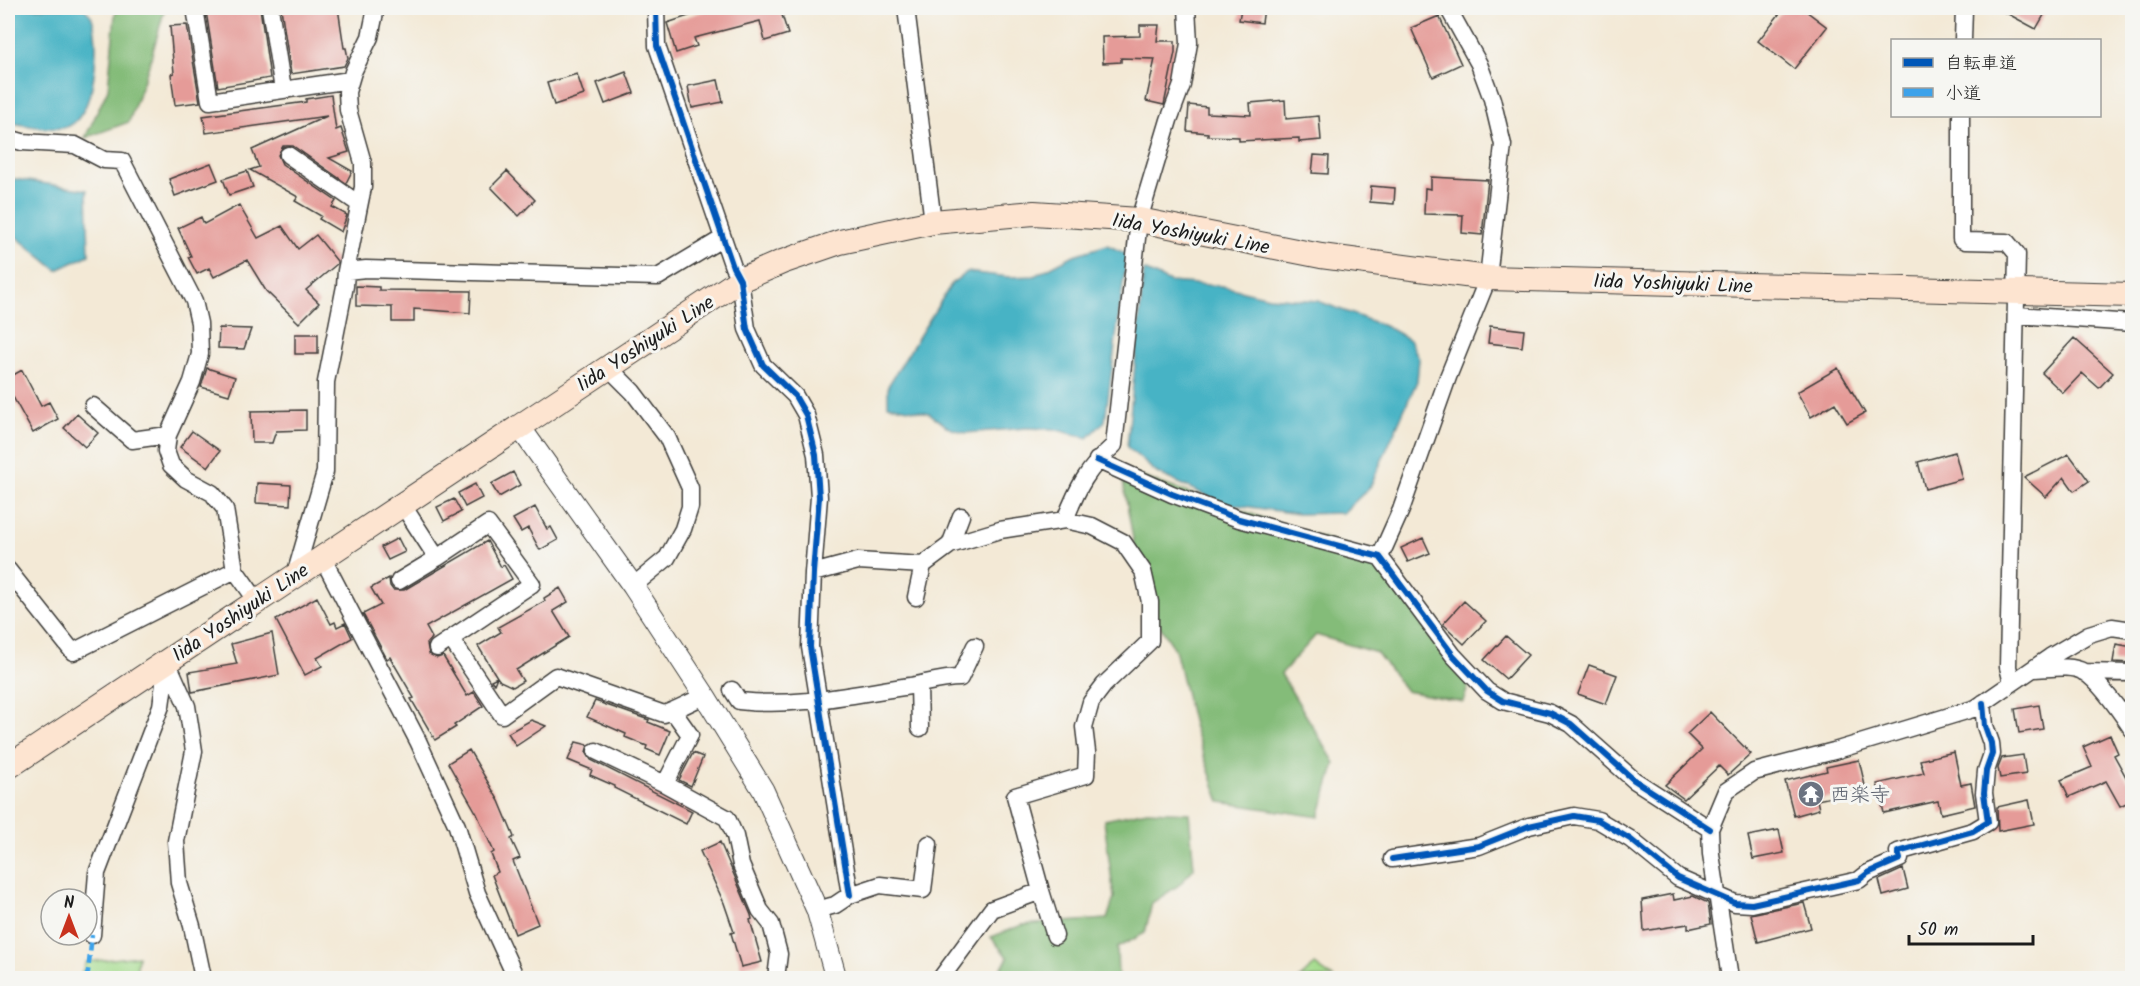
<svg xmlns="http://www.w3.org/2000/svg" width="2140" height="986" font-family="Kalam,'Klee One',sans-serif">
	<style>
		.green { fill: #a5dc8e; stroke: #607c55; stroke-width: 1.5 }
		.forest { fill: #84bc79; stroke: #506c4a; stroke-width: 1.5 }
		.water { fill: #47b3c5; stroke: #326870; stroke-width: 1.5 }
		.building { fill: #e59b98 }
		.lines { fill: none; stroke-linecap: round; stroke-linejoin: round }
		.minor-casing { stroke: #3c3b38; stroke-width: 19 }
		.tertiary-casing { stroke: #3c3b38; stroke-width: 23 }
		.secondary-casing { stroke: #3c3b38; stroke-width: 26 }
		.minor { stroke: #fff; stroke-width: 16 }
		.tertiary { stroke: #fff; stroke-width: 21 }
		.secondary { stroke: #fde4d0; stroke-width: 24 }
		.quiet { stroke: #3da2ea; stroke-width: 4.5; stroke-dasharray: 9 4.5; stroke-linecap: butt }
		.cycleway-casing { stroke: #f6f6f2; stroke-width: 10 }
		.cycleway { stroke: #0057b8; stroke-width: 6 }
		.labels { text-anchor: middle; stroke-width: 6; stroke-linejoin: round; paint-order: stroke }
		.street-label { font-size: 20px; fill: #1c1c1c; stroke: #f6f6f2 }
		.worship-label { font-size: 20px; fill: #5b616d; stroke: #f6f6f2; text-anchor: start }
	</style>
	<rect width="100%" height="100%" fill="#f6f6f2"/>
	<filter id="ink" filterUnits="userSpaceOnUse"><feTurbulence type="fractalNoise" baseFrequency=".0167" numOctaves="2"/><feDisplacementMap in="SourceGraphic" scale="12" xChannelSelector="R" yChannelSelector="G"/><feConvolveMatrix kernelMatrix="1 2 1 2 8 2 1 2 1" color-interpolation-filters="sRGB"/></filter>
	<filter id="wash" filterUnits="userSpaceOnUse"><feTurbulence type="fractalNoise" baseFrequency=".008" numOctaves="4" result="noise"/><feDisplacementMap in="SourceGraphic" scale="24" xChannelSelector="R" yChannelSelector="G"/><feGaussianBlur stdDeviation="1.35" result="paint"/><feColorMatrix in="noise" values="0 0 0 0 0 0 0 0 0 0 0 0 0 0 0 0 0 1.4 0 .05"/><feComposite in="paint" operator="in"/></filter>
	<g filter="url(#wash)">
		<rect width="100%" height="100%" fill="#f3e9d6"/>
		<path class="green" d="M138 956 136 978H79L86 962Z
			M1315 965 1333 978H1300Z"/>
		<path class="forest" d="M118 8H165L149 65 129 122 85 138 108 89 115 15Z
			M1121 470 1380 557 1472 675 1463 702 1406 691 1377 653 1316 635 1281 674 1335 763 1319 817 1220 802 1193 725 1175 649 1144 602Z
			M1147 811 1189 813 1194 868 1179 885 1152 903 1145 933 1117 948 1118 978H994L1008 958 991 937 1022 925 1107 919 1114 898 1104 820Z"/>
		<path class="water" d="M8 8H83C87 11 91 14 92 18 101 43 96 122 63 128 51 130 20 125 8 122Z
			M8 178 87 190 89 255 57 270 14 235 8 261Z
			M1107 245 1127 254 1105 421 1088 438 1053 429 1026 428 966 433 949 428 929 413 888 405V386L952 283 967 272 1009 277 1034 276 1074 255Z
			M1144 270 1170 282 1222 286 1269 297 1318 301 1387 327 1410 340 1419 359 1417 381 1370 487 1343 513 1298 514 1223 503 1157 473 1127 447Z"/>
		<g id="blocks">
			<path class="building" d="M226 8H260L270 78 218 87 206 11Z
				M281 8H338L344 48H346L348 58 344 66 291 74Z
				M713 8H794L795 12 782 15 788 34 765 41 760 21 694 38 697 46 676 53 667 23Z
				M1241 8H1264L1262 23 1239 20Z
				M1784 8H1802L1827 27 1794 69 1758 41Z
				M1997 8H2048L2036 29Z
				M1439 16 1461 64 1433 77 1411 28Z
				M187 25 200 102 175 105 171 74 174 73 170 26Z
				M1140 25H1159L1157 41H1175V52L1164 105 1146 101 1155 59 1121 58V62L1103 63 1102 37 1140 36Z
				M626 72 634 93 605 104 597 83Z
				M577 74 584 95 554 105 547 83Z
				M718 80 723 102 692 108 688 86Z
				M331 95 336 130 341 128 349 152 329 158 352 171 346 183 293 146H283L278 155 282 164 336 201 332 207 347 215 341 232 319 219 321 216 295 201 298 197 250 170 259 167 252 150 327 116 206 133 203 116 306 102V99Z
				M1285 100 1286 119 1319 116 1321 140 1299 142V138L1239 141V137L1208 136V133L1187 131 1189 105 1207 107V113L1251 115 1250 103Z
				M1314 155 1329 156 1328 174 1312 173Z
				M211 163 218 180 175 196 169 179Z
				M247 171 253 187 229 195 223 179Z
				M507 171 535 200 519 216 491 187Z
				M1431 177 1488 180 1482 235 1462 233 1463 215 1424 214 1425 188 1431 189Z
				M1371 186 1395 188 1394 204 1370 202Z
				M239 205 258 238 282 226 298 249 316 235 337 261V264L306 290 319 303 299 323 266 291 247 260 214 277 209 268 197 274 188 257 191 256 178 228 201 217 204 224Z
				M356 286 379 287V290L471 291 470 313 414 309V322H392V307L356 306Z
				M1490 326 1524 330 1522 347 1488 343Z
				M219 328 251 329 244 349 218 348Z
				M295 334H318V354H295Z
				M2074 338 2113 373 2099 388 2082 373 2063 393 2042 373Z
				M207 368 235 377 229 395 201 387Z
				M1838 368 1865 413 1847 423 1835 403 1811 417 1797 392Z
				M22 370 41 406 49 402 58 419 33 433 13 397 8 400V378Z
				M306 410V430L276 431 272 443H252L251 411Z
				M77 414 98 433 85 447 64 428Z
				M192 431 220 451 208 467 180 447Z
				M1955 452 1962 479 1925 489 1918 462Z
				M2069 454 2089 481 2074 491 2064 477 2046 497 2024 477Z
				M513 472 520 485 499 497 491 484Z
				M257 483 291 485 290 505 256 503Z
				M475 484 482 498 465 507 458 493Z
				M454 499 461 512 444 521 437 507Z
				M535 507 547 529 551 527 558 540 540 550 528 528 521 532 513 519Z
				M398 538 405 552 388 560 381 547Z
				M1423 538 1430 553 1408 562 1401 548Z
				M487 541 501 567 504 565 512 579 426 627 432 638 427 644 429 654 437 658 443 656 467 696 474 692 483 706 454 725 456 727 435 740 411 699 414 698 390 657 387 659 363 614 381 605 371 588 389 578 390 586 393 590H404Z
				M560 588 568 602 553 611 569 637 516 670 523 681 513 687 500 681 497 677 494 684 491 680 497 677 478 646 501 632 498 627 545 601 544 598Z
				M317 597 331 624 335 622 337 627 345 623 352 638 317 658 322 666 305 675 276 620Z
				M1464 601 1486 621 1464 644 1443 624Z
				M272 633 279 675 192 692 189 672 237 664 231 644Z
				M1506 636 1528 655 1506 679 1484 660Z
				M2116 644 2133 647V663L2113 662Z
				M1589 665 1617 675 1606 704 1578 694Z
				M595 701 649 720 648 722 670 731 660 755 646 749 647 746 625 737 626 734 587 717Z
				M2039 705 2043 729 2019 733 2015 709Z
				M1710 712 1751 754 1728 775 1719 766 1684 799 1665 785 1702 749 1687 734Z
				M531 720 546 726 516 746 508 733Z
				M2110 735 2118 753 2114 755 2133 790V800L2120 806 2106 781 2069 797 2061 780 2092 767 2083 747Z
				M576 742 588 745 586 752 591 760 692 811 686 824 614 788 615 786 590 775 592 770 568 760Z
				M469 750 499 801 514 837 511 839 520 858 513 861 538 924 515 934 492 875 498 872 491 854 494 852 477 814 448 763Z
				M1954 752 1961 785 1971 783 1975 806 1941 814 1938 801 1884 813 1877 784 1924 773 1920 760Z
				M693 753 703 757 691 786 679 780Z
				M2023 755 2026 774 2000 778 1998 768 2002 758Z
				M1859 760 1866 790 1817 800 1819 809 1794 816 1785 781 1827 771 1826 767Z
				M2029 800 2034 824 1998 831 1997 807Z
				M1779 830 1784 853 1753 859 1748 836Z
				M720 842 751 915 752 919 750 920 762 962 741 967 731 933 734 932 724 903 700 851Z
				M1903 869 1908 889 1883 896 1879 880Z
				M1673 894 1674 900 1693 896 1708 903 1711 924 1688 929V924L1644 931 1642 900Z
				M1804 903 1811 928 1758 942 1751 914Z"/>
		</g>
	</g>
	<g filter="url(#ink)">
		<use href="#blocks" fill-opacity="0" stroke="#3c3b38" stroke-width="1.5"/>
		<g class="lines">
			<defs>
				<path id="minor" d="M195 8 210 101 350 80
					M270 8 283 90
					M656 8 657 46 733 267 740 280 747 329 763 365 795 396 806 415 816 455 819 497 813 573 810 647 850 895
					M906 8 933 222
					M1963 40 1964 8
					M1961 116V239L1965 241 2007 242 2017 254 2008 667 2012 683
					M8 138 22 142 75 145 104 160 122 161 194 301 199 323 200 354 192 382 168 435 166 451 171 465 186 479 212 493 225 509 235 570 257 601
					M288 155 359 204
					M346 271 363 187V163L348 110 347 92 353 72 370 37 376 8
					M2017 315 2132 323
					M608 367 633 392 667 437 690 488V507L683 529 667 558 633 586
					M93 406 132 440 168 435
					M1097 460 1172 494 1239 519 1380 557 1453 655 1487 691 1503 701 1550 713 1571 724 1634 780 1710 829
					M402 504 437 558 488 524 532 584 437 648
					M950 545 961 516
					M322 557 418 741 457 826 477 893 516 978
					M1380 557 1401 510 1448 377 1488 278 1503 145 1492 99 1479 64 1448 8
					M8 570 73 652 235 570
					M813 573 858 561 923 565
					M295 575 325 472 326 382 345 286 346 271 366 269 658 277 723 238
					M399 581 437 558
					M916 597 923 565 950 545 1000 530 1065 520C1078 487 1087 469 1114 445L1139 220 1169 120 1182 85 1189 43 1187 8
					M451 639 502 715 556 676 664 714C679 709 691 701 705 696
					M167 661 187 706 194 751 176 841 179 883 192 926 203 978
					M2033 669C2048 669 2070 664 2084 672 2099 681 2122 714 2132 729
					M2083 672 2132 673
					M919 685 920 728
					M732 690 739 701C795 708 854 694 910 686 927 683 943 678 960 678L975 646
					M596 751 665 784 690 735 673 711
					M665 784 727 818 735 836 741 865 760 910 771 924 779 954 776 978
					M1392 859 1479 846 1529 826 1574 816 1598 820 1630 839 1678 878 1735 903 1752 904 1859 880 1868 873 1900 859 1898 852 1973 831 1988 822 1984 793 1986 771 1992 754 1991 743 1985 726 1983 703
					M1041 891 1055 936
					M817 910 835 905 850 895 880 885 923 890 929 844
					M92 935 97 873 161 706 167 662
					M941 978 992 909 1041 891 1015 796 1086 775 1087 752 1084 727 1091 702 1104 685 1150 641V602L1143 571 1123 542 1092 526 1065 520
					M1730 978 1711 854 1710 829 1726 791 1754 772 1834 751 1976 708 2050 657 2089 634 2112 627 2132 630"/>
				<path id="tertiary" d="M519 426 633 586 705 696 763 790 817 910 836 978"/>
				<path id="secondary" d="M8 767 740 280 782 262 840 242 933 222 1034 213 1139 220 1321 256 1488 278 2132 295"/>
			</defs>
			<use href="#minor" class="minor-casing"/>
			<use href="#tertiary" class="tertiary-casing"/>
			<use href="#secondary" class="secondary-casing"/>
			<use href="#minor" class="minor"/>
			<use href="#tertiary" class="tertiary"/>
			<use href="#secondary" class="secondary"/>
			<path class="quiet" d="M86 978 88 972 92 935"/>
			<defs>
				<path id="cycleway" d="M656 8 657 46 733 267 740 280 747 329 763 365 795 396 806 415 816 455 819 497 813 573 810 647 850 895
					M1097 460 1172 494 1239 519 1380 557 1453 655 1487 691 1503 701 1550 713 1571 724 1634 780 1710 829
					M1392 859 1479 846 1529 826 1574 816 1598 820 1630 839 1678 878 1735 903 1752 904 1859 880 1868 873 1900 859 1898 852 1973 831 1988 822 1984 793 1986 771 1992 754 1991 743 1985 726 1983 703"/>
			</defs>
			<use href="#cycleway" class="cycleway-casing"/>
			<use href="#cycleway" class="cycleway"/>
		</g>
	</g>
	<defs>
		<symbol id="temple-disc" viewBox="-11 -11 22 22"><circle r="9.5" fill="#6b7280" stroke="#f6f6f2"/><path d="M0-6L5-2H3V0L6.5 2.5H4V6H1.5V3h-3V6H-4V2.5H-6.5L-3 0V-2H-5Z" fill="#fff"/></symbol>
	</defs>
	<g fill-rule="evenodd">
		<use href="#temple-disc" x="1796" y="779" width="30" height="30"/>
	</g>
	<g class="labels">
		<g class="street-label">
			<text transform="translate(1191 233) rotate(10)" y="7">Iida Yoshiyuki Line</text>
			<text transform="translate(1673 283) rotate(2)" y="7">Iida Yoshiyuki Line</text>
			<text transform="translate(645 343) rotate(-33)" y="7">Iida Yoshiyuki Line</text>
			<text transform="translate(240 612) rotate(-34)" y="7">Iida Yoshiyuki Line</text>
		</g>
		<g class="worship-label">
			<text x="1830" y="801">西楽寺</text>
		</g>
	</g>
	<rect width="2140" height="986" fill="none" stroke="#f6f6f2" stroke-width="30"/>
	<rect x="1891" y="39" width="210" height="78" fill="#f6f6f2" stroke="#9f9f9c" stroke-width="1.5"/>
	<rect x="1903" y="58" width="30" height="9" fill="#0057b8" stroke="#9f9f9c" stroke-width="1.5"/>
	<text x="1945" y="69" font-size="18" fill="#1c1c1c">自転車道</text>
	<rect x="1903" y="88" width="30" height="9" fill="#3da2ea" stroke="#9f9f9c" stroke-width="1.5"/>
	<text x="1945" y="99" font-size="18" fill="#1c1c1c">小道</text>
	<g transform="translate(69 917)"><circle r="28" fill="#f6f6f2" stroke="#9f9f9c" stroke-width="1.5"/>
	<path d="M0-4.5L10 22L0 15L-10 22Z" fill="#c8321e"/>
	<text y="-9" font-size="16" font-weight="bold" text-anchor="middle" fill="#1c1c1c">N</text>
	</g>
	<path d="M1909 935v9h124v-9" fill="none" stroke="#1c1c1c" stroke-width="3"/>
	<text x="1918" y="935" font-size="18" fill="#1c1c1c" stroke="#f6f6f2" stroke-width="4.5" paint-order="stroke">50 m</text>
</svg>
